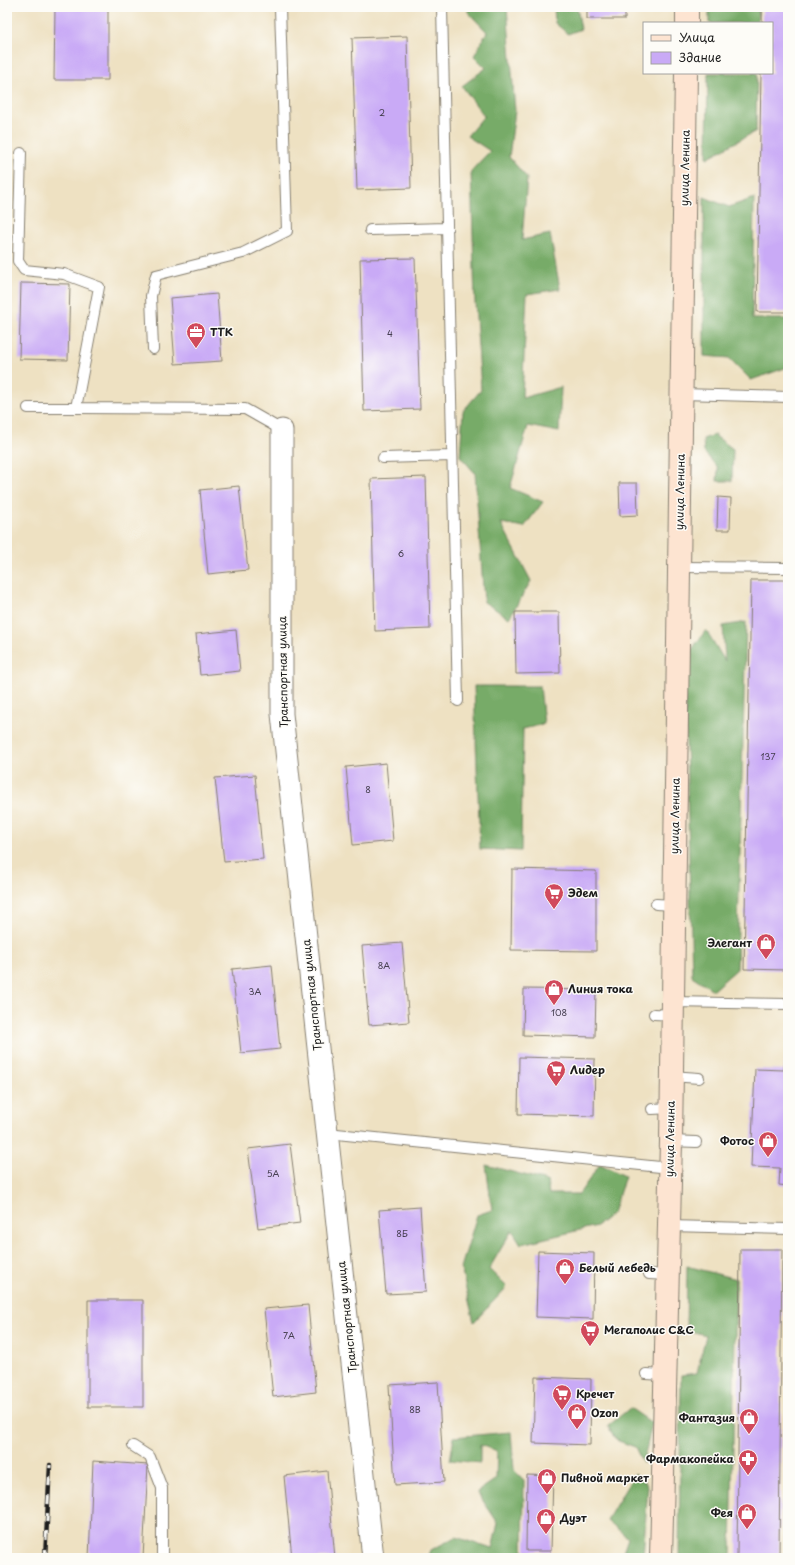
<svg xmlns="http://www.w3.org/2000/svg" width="795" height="1565" font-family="'Playpen Sans',sans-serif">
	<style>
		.forest { fill: #77ab67; stroke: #4a6442 }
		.building { fill: #c9aaf6 }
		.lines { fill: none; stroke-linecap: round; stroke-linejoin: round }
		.lane-casing { stroke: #857e6f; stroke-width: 12 }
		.street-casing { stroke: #857e6f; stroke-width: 23 }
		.secondary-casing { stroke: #857e6f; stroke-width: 24 }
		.lane { stroke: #fff; stroke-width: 10 }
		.street { stroke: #fff; stroke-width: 21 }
		.secondary { stroke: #fde4d1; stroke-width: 22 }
		.rail-casing { stroke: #1c1c1c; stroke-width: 4.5 }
		.rail { stroke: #fdfcf7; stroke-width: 3; stroke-dasharray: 9; stroke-linecap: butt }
		.labels { text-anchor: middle; stroke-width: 3; stroke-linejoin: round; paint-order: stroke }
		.number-label { font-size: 9px; fill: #474052 }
		.street-label { font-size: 11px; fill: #1c1c1c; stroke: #fdfcf7 }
		.poi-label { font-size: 11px; font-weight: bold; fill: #1c1c1c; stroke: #fdfcf7; text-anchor: start }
	</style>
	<rect width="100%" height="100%" fill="#fdfcf7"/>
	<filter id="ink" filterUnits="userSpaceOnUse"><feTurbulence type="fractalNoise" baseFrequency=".025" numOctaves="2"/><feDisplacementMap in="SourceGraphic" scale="8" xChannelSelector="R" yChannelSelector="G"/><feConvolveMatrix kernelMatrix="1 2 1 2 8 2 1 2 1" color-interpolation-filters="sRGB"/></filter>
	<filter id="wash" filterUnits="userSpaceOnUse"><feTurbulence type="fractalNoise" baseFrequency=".012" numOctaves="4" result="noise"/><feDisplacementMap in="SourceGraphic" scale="16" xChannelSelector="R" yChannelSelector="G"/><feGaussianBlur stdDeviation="0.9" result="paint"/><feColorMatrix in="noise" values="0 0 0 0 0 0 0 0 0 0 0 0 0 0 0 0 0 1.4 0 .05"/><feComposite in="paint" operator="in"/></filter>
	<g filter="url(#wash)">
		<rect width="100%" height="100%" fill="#eee1c2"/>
		<path class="forest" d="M468 7H507L515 111 509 157 527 178 522 240 550 234 560 289 527 294 522 398 561 387 559 432 528 426 510 488 543 502 524 527 501 523 531 581 509 618 484 602 475 473 460 456 463 411 481 390 475 302 471 171 490 151 467 136 484 116 462 86 486 68 474 56 487 32 468 12Z
			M554 7H577L581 29 568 34 555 23Z
			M709 7H758V23H709Z
			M708 73H757L756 131 707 158Z
			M704 197 729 207 754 198 752 319H788V367L751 380 729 358 704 356Z
			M714 435 733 449 732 481H717L718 468 704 452 703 439Z
			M746 622 737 969 713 990 692 976 684 660 706 630 725 661 723 626Z
			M474 686H540L544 724 523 729 521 851 480 849Z
			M600 1164 625 1176 613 1213 597 1226 521 1244 512 1230 489 1269 507 1287 474 1322 461 1268 477 1215 492 1210 486 1165 547 1181 549 1194H579Z
			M687 1266 736 1279 731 1558H679L681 1375 697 1373 706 1335 686 1330Z
			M630 1408 652 1423 643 1464 635 1447 616 1440 608 1426Z
			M511 1432 514 1470 524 1480 523 1558H428L431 1550 456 1537 492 1549 498 1523 477 1492 496 1479 497 1451 480 1445V1463L450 1460 454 1437Z
			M635 1473 648 1485 643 1558H621L628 1538 607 1520Z"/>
		<g id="blocks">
			<path class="building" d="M55 7H108V80H54Z
				M587 7H625V19H587Z
				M762 7H788V312H757L761 73H772V23H762Z
				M407 36 411 188 357 190 352 38Z
				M415 258 420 409 364 411 360 259Z
				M21 283 70 284 68 360 19 359Z
				M217 294 222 361 175 364 170 298Z
				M426 477 430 629 375 631 371 479Z
				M619 483H637L638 515 620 516Z
				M239 486 248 570 208 574 200 490Z
				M718 497 731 498 730 530H717Z
				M751 580H788L787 970 744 969Z
				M515 612H559L560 673 516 674Z
				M236 630 240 671 200 675 196 634Z
				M386 763 393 841 353 845 346 767Z
				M255 775 263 859 224 862 215 778Z
				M512 869 596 871V951L511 950Z
				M402 943 409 1022 369 1025 362 946Z
				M272 965 280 1049 241 1053 232 969Z
				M524 989 596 990 595 1037 523 1035Z
				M785 1055H788V1186L779 1185 780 1168 751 1167 755 1069 784 1070Z
				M519 1057 595 1059 594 1116 518 1114Z
				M290 1144 300 1223 258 1228 248 1149Z
				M420 1207 426 1292 386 1294 379 1210Z
				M740 1249H782L779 1558H737Z
				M538 1251 594 1253 593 1319 536 1317Z
				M88 1300H143V1407H88Z
				M308 1305 316 1392 273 1397 264 1309Z
				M535 1377 591 1379 590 1445 533 1443Z
				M438 1382 444 1482 395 1485 389 1385Z
				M93 1461 148 1465 143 1558H89Z
				M327 1471 335 1558H292L284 1476Z
				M527 1475 553 1476 551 1551H526Z"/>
		</g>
	</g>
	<g filter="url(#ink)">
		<use href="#blocks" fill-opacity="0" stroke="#857e6f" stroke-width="1"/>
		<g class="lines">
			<defs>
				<path id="lane" d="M442 7 458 701
					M21 153 18 261 24 270 64 274 99 287 76 408 245 409 282 430
					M370 230 447 228
					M153 349 151 296 156 275 243 253 287 231 280 7
					M682 394 788 397
					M28 408H76
					M383 458 452 456
					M679 567 788 568
					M656 904 674 905
					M672 1002 788 1004
					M654 1014 672 1015
					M671 1076 699 1078
					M652 1109 671 1108
					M327 1133 670 1168
					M671 1141 696 1142
					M669 1226 788 1229
					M649 1274 668 1275
					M646 1374 665 1375
					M133 1446 150 1457 162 1488V1558"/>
				<path id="street" d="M282 430V714L373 1558"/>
				<path id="secondary" d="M687 23V7
					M661 1558 671 1141 686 73"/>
			</defs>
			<use href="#lane" class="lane-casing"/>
			<use href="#street" class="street-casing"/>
			<use href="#secondary" class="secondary-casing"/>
			<use href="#lane" class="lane"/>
			<use href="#street" class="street"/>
			<use href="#secondary" class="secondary"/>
			<defs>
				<path id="rail" d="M45 1558 50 1465"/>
			</defs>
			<use href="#rail" class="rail-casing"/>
			<use href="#rail" class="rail"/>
		</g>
	</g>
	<defs>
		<symbol id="office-pin" viewBox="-11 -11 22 30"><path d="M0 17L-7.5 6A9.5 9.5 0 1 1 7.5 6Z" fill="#d1495b" stroke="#fdfcf7"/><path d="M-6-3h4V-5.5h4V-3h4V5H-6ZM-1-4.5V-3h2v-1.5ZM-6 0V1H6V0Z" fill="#fff"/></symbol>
		<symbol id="supermarket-pin" viewBox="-11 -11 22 30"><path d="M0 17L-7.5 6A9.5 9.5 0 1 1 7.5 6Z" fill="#d1495b" stroke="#fdfcf7"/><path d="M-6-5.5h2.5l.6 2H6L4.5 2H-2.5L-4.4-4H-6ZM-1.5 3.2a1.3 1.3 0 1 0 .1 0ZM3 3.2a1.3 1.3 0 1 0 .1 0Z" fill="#fff"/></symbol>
		<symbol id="shop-pin" viewBox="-11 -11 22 30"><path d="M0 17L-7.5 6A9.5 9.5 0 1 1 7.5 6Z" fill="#d1495b" stroke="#fdfcf7"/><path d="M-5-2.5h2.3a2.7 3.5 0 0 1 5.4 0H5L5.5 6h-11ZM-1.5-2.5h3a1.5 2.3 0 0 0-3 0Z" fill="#fff"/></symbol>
		<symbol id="pharmacy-pin" viewBox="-11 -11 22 30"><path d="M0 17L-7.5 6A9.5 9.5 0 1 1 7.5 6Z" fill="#d1495b" stroke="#fdfcf7"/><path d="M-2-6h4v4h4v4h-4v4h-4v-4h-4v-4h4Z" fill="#fff"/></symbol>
	</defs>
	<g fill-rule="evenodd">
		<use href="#office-pin" x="185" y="321" width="22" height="30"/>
		<use href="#supermarket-pin" x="543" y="882" width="22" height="30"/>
		<use href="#shop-pin" x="755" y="932" width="22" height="30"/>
		<use href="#shop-pin" x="543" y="978" width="22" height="30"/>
		<use href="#supermarket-pin" x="545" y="1059" width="22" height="30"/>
		<use href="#shop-pin" x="757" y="1130" width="22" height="30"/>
		<use href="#shop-pin" x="554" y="1257" width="22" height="30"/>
		<use href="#supermarket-pin" x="579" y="1319" width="22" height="30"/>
		<use href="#supermarket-pin" x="551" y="1383" width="22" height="30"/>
		<use href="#shop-pin" x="566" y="1402" width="22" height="30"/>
		<use href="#shop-pin" x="738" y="1407" width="22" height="30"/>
		<use href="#pharmacy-pin" x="737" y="1448" width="22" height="30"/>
		<use href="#shop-pin" x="536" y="1467" width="22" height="30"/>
		<use href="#shop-pin" x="736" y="1502" width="22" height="30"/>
		<use href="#shop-pin" x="535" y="1507" width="22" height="30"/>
	</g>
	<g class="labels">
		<g class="number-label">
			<text x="382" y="116">2</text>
			<text x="390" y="337">4</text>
			<text x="401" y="557">6</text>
			<text x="768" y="760">137</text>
			<text x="368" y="793">8</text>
			<text x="384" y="969">8А</text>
			<text x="255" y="995">3А</text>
			<text x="559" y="1016">108</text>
			<text x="273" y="1177">5А</text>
			<text x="402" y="1237">8Б</text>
			<text x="289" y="1339">7А</text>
			<text x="415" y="1413">8В</text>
		</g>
		<g class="street-label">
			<text transform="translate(685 168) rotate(-89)" y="4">улица Ленина</text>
			<text transform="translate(680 492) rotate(-89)" y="4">улица Ленина</text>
			<text transform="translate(283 672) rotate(-91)" y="4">Транспортная улица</text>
			<text transform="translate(675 816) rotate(-89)" y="4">улица Ленина</text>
			<text transform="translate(312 995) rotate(-96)" y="4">Транспортная улица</text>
			<text transform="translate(670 1139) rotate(-89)" y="4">улица Ленина</text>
			<text transform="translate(347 1317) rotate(-96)" y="4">Транспортная улица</text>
		</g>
		<g class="poi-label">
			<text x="210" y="336">ТТК</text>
			<text x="568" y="897">Эдем</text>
			<text x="752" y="947" text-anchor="end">Элегант</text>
			<text x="568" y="993">Линия тока</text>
			<text x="570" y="1074">Лидер</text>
			<text x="754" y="1145" text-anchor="end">Фотос</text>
			<text x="579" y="1272">Белый лебедь</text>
			<text x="604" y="1334">Мегаполис C&amp;С</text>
			<text x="576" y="1398">Кречет</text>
			<text x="591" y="1417">Ozon</text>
			<text x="735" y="1422" text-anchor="end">Фантазия</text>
			<text x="734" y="1463" text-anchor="end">Фармакопейка</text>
			<text x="561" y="1482">Пивной маркет</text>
			<text x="733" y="1517" text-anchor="end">Фея</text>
			<text x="560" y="1522">Дуэт</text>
		</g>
	</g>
	<rect width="795" height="1565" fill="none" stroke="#fdfcf7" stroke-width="24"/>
	<rect x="643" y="22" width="130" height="52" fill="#fdfcf7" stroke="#a3a29f"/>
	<rect x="651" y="35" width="20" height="6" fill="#fde4d1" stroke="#a3a29f"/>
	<text x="679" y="42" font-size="12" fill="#1c1c1c">Улица</text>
	<rect x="651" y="52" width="20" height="12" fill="#c9aaf6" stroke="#a3a29f"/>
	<text x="679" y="62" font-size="12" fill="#1c1c1c">Здание</text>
</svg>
